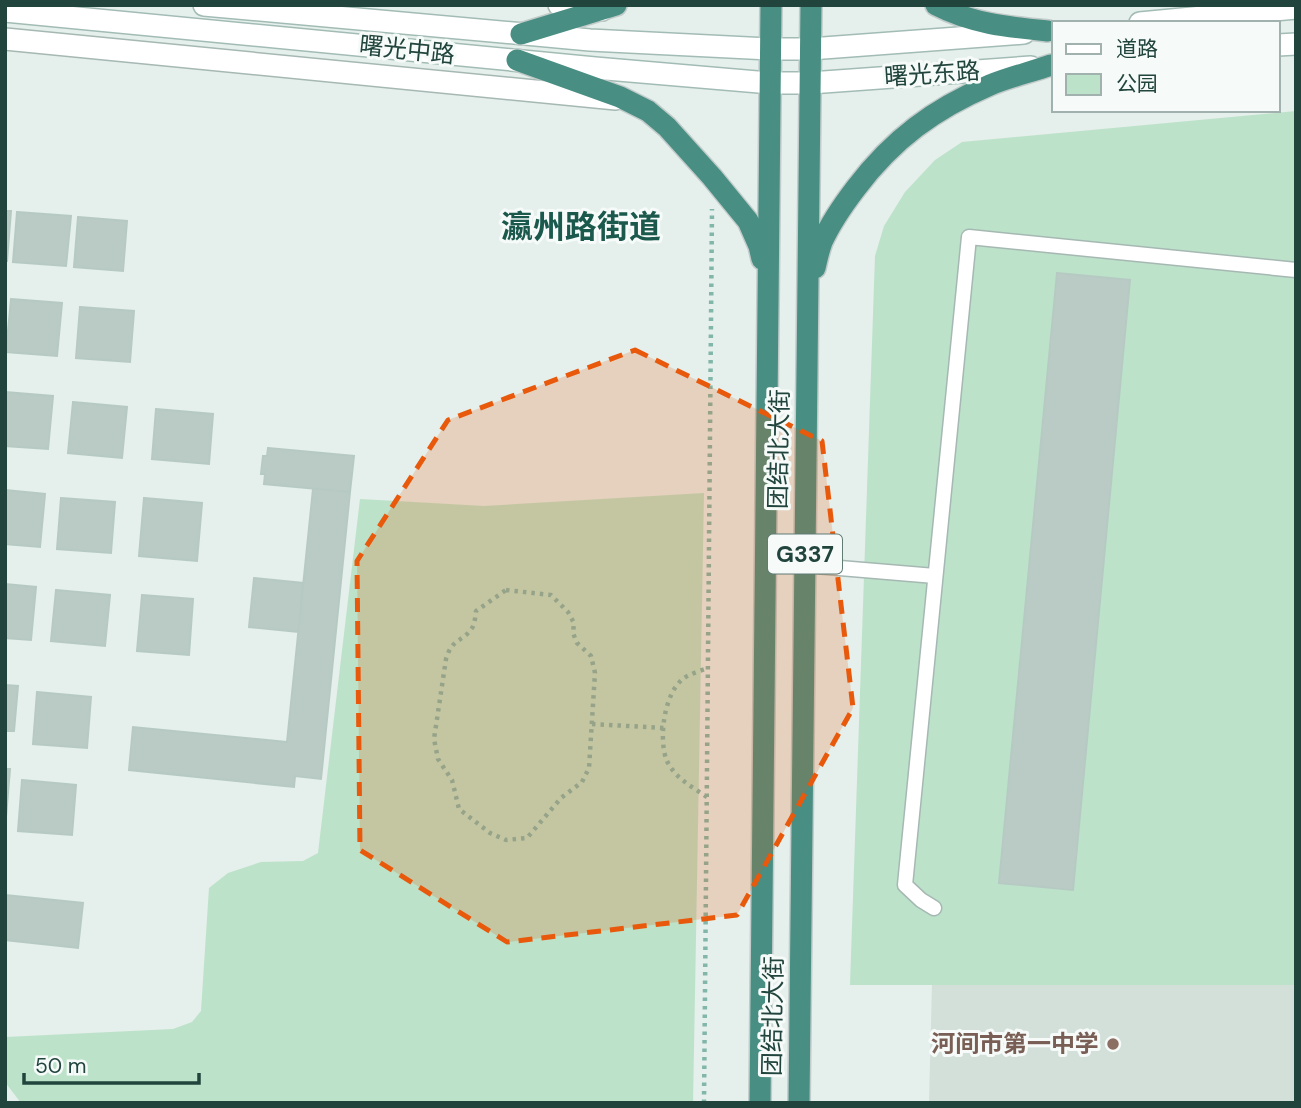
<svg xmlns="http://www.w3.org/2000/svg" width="1301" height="1108" font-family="'DM Sans','Noto Sans SC',sans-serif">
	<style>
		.built { fill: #d3e0da }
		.green { fill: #bce2c9 }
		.building { fill: #bacbc5; stroke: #b6cac3; stroke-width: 2 }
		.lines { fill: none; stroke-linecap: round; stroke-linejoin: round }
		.service-casing { stroke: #a6b8b3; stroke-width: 17 }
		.minor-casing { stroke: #a6b8b3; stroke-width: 24 }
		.secondary-casing { stroke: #a2bcb5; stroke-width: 24 }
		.trunk-casing { stroke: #c1cbc9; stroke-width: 24 }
		.path { stroke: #82b6a9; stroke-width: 4.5; stroke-dasharray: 3.5 5; stroke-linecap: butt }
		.service { stroke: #fff; stroke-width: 14 }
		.minor { stroke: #fff; stroke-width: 21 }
		.secondary { stroke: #fff; stroke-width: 21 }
		.trunk { stroke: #488e82; stroke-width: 21 }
		.marked { fill: #e8590c; fill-opacity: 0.2; stroke: #e8590c; stroke-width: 5; stroke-dasharray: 14 9; stroke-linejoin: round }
		.education-dot { fill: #8d6e63; stroke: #f6fbf9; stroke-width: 2.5 }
		.labels { text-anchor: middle; stroke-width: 6; stroke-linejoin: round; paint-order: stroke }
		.shield { fill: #f6fbf9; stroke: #617b75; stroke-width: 2 }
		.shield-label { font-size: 23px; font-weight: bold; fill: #21443d }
		.street-label { font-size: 24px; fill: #21443d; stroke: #f6fbf9 }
		.education-label { font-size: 24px; font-weight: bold; fill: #785e54; stroke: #f6fbf9; text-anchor: end }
		.district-label { font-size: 32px; font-weight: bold; fill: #1b594d; stroke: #f6fbf9 }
	</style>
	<rect width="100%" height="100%" fill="#e5efeb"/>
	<path class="built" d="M932 984 1296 985V1103H929Z"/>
	<path class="green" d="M1296 111V985H850L875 256 884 226 905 192 935 160 962 142Z
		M704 493 693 1103H21L5 1082 6 1037 173 1029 192 1022 201 1011 209 888 228 873 261 862 303 861 318 853 360 499 484 506Z"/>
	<path class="building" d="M5 211H11L7 261H5Z
		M17 212 71 216 66 266 13 262Z
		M78 217 127 221 123 271 74 267Z
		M1057 273 1130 280 1073 890 999 883Z
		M11 299 62 303 57 356 6 352Z
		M80 307 134 311 130 362 76 358Z
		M5 392 53 396 48 449 5 446Z
		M73 402 127 407 122 458 68 453Z
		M156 409 213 414 209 464 152 459Z
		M268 448 354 456 350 492 264 484 265 474H261L263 456H267Z
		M313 489 350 492 321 779 295 776 294 787 129 770 133 727 287 742Z
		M5 490 45 494 40 547 5 544Z
		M61 498 115 502 111 553 57 549Z
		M144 498 202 503 197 561 139 556Z
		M254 578 303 583 298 632 249 627Z
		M5 584 36 587 31 640 5 638Z
		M56 590 110 595 105 646 51 641Z
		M142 595 193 599 189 655 137 651Z
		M5 685 18 686 14 731H5Z
		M37 692 91 697 87 748 33 744Z
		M5 769H10L6 817H5Z
		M22 780 76 785 72 835 18 831Z
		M5 895 83 903 78 948 5 940Z"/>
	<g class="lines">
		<defs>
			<path id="service" d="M804 565 935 576
				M934 908 921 900 905 885 969 237 1296 270"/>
			<path id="minor" d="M559 5 602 10
				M5 39 616 99"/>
			<path id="secondary" d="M204 5 590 40 770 49H810L1024 33
				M5 11 595 68 770 83H810L1031 67
				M1140 23 1296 8
				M1278 45 1296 44"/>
			<path id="trunk" d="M936 5C973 24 1007 27 1048 31
				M521 34 616 5
				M517 60 620 97 648 111 667 127 712 177 748 221 759 246 762 259
				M815 268C817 259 819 250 822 242 831 222 843 205 856 188 893 139 934 109 990 85 1009 77 1031 72 1051 65
				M760 1103 771 5
				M799 1103 811 5"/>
		</defs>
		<use href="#service" class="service-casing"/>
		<use href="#minor" class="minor-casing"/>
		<use href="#secondary" class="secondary-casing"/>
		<use href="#trunk" class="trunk-casing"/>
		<path class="path" d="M506 590 551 595 568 612 574 623 573 633 577 643 591 656 595 673 589 768 582 782 561 798 527 838 506 840 490 833 459 809 452 780 438 759 434 739 446 659C452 638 463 642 472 628 475 624 475 617 476 611Z
			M592 724 664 728
			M707 797C692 787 675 778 667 761 658 740 664 693 683 679 689 674 700 671 708 668
			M704 1103 712 209"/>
		<use href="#service" class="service"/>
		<use href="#minor" class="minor"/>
		<use href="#secondary" class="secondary"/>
		<use href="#trunk" class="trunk"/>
	</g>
	<path class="marked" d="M635 350 822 441 853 708 737 915 507 942 360 850 357 561 448 420Z"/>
	<circle class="education-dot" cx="1113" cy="1044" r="7"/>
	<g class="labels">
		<rect class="shield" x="768" y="534.5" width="74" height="39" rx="5"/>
		<g class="shield-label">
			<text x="805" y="562">G337</text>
		</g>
		<g class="street-label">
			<text transform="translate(407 50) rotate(6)" y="8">曙光中路</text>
			<text transform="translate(932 74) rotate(-4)" y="8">曙光东路</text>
			<text transform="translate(779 449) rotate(-89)" y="8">团结北大街</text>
			<text transform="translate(773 1016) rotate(-89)" y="8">团结北大街</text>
		</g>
		<g class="education-label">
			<text x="1099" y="1052">河间市第一中学</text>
		</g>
		<g class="district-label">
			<text x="581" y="238">瀛州路街道</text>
		</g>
	</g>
	<rect width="1301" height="1108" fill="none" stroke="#21443d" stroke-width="14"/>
	<rect x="1052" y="21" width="228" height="91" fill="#f6fbf9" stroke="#a1b2ae" stroke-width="2"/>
	<rect x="1066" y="44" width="35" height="10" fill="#ffffff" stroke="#a1b2ae" stroke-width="2"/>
	<text x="1116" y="56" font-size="21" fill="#21443d">道路</text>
	<rect x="1066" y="74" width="35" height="21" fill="#bce2c9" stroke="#a1b2ae" stroke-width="2"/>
	<text x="1116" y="91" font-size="21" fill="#21443d">公园</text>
	<path d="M24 1073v10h175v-10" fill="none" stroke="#21443d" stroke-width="3.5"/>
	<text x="35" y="1073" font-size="21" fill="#21443d" stroke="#f6fbf9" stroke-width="5" paint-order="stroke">50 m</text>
</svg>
